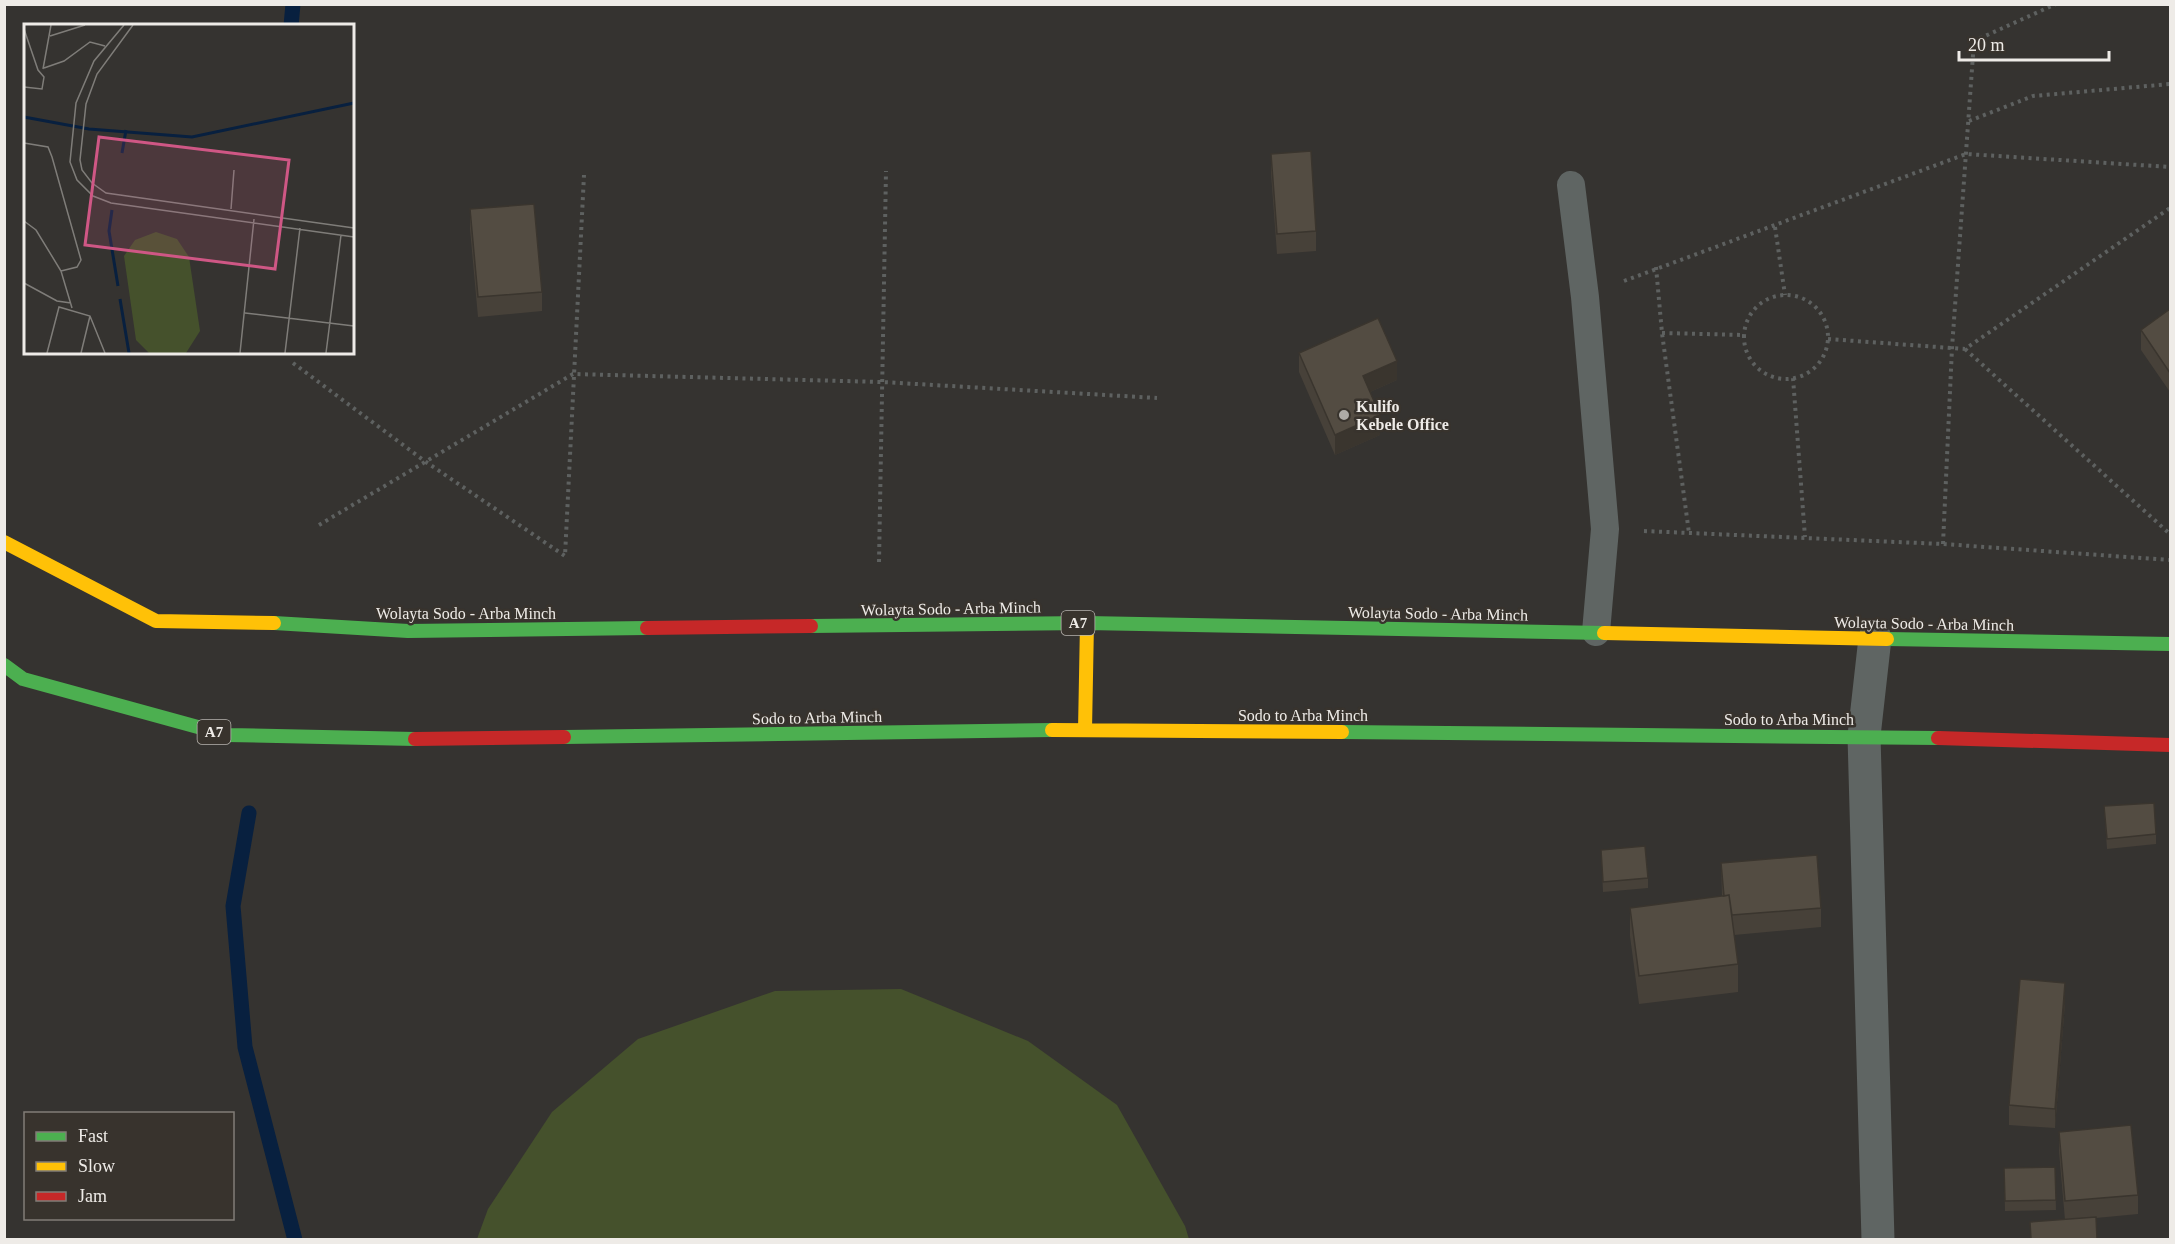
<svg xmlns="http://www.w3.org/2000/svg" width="2175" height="1244" font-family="'Times New Roman',serif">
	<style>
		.green { fill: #45512c }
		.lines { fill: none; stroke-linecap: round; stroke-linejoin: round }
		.stream { stroke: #08203f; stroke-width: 15 }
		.path { stroke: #5e6160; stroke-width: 4; stroke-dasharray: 3 4.5; stroke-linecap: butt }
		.lane { stroke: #5f6563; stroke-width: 28 }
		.street { stroke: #5f6563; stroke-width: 33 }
		.fast { stroke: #4caf50; stroke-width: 14 }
		.slow { stroke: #ffc107; stroke-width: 14 }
		.jam { stroke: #c62828; stroke-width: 14 }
		.wall { fill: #474139 }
		.shaded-wall { fill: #3a352e }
		.building { fill: #534c42; stroke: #3a352e; stroke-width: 1.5 }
		.poi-dot { fill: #adaba7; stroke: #38332d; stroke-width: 2 }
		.labels { text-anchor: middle; stroke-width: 5; stroke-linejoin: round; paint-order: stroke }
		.shield { fill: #38332d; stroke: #b7b4af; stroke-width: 1.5 }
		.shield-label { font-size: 15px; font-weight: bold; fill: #eeebe7 }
		.poi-label { font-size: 16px; font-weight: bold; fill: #eeebe7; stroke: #38332d; text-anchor: start }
		.street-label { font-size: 16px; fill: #eeebe7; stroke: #38332d }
		.inset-river { fill: none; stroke: #08203f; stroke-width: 3 }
		.inset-road { fill: none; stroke: #7f7d79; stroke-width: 1.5 }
		.view { fill: #cf5785; fill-opacity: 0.15; stroke: #cf5785; stroke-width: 3 }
		.inset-edge { fill: none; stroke: #eeebe7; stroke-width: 3 }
	</style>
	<rect width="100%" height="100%" fill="#353330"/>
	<path class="green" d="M901 989 1028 1041 1117 1105 1185 1226 1189 1239H477L488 1209 552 1112 638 1039 775 991Z"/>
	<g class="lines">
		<path class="stream" d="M291 26 293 4
			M249 813 233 906 245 1047 295 1240"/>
		<path class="path" d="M1969 121 2033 96 2170 84
			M1775 227 1785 295
			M1656 267 1662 333 1689 533
			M1624 281 1966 154 2170 167
			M1744 337a42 42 0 1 1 84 0a42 42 0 1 1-84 0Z
			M1662 333 1744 335
			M1828 339 1965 349 2170 208
			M1965 349 2170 534
			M293 363 426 462 565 556 584 175
			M1793 378 1805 537
			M319 525 573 374 882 382 1157 398
			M1644 531 1943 544 2170 560
			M1943 544 1952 348 1974 41 2056 4
			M879 562 886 171"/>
		<path class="lane" d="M1571 185 1585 297 1605 529 1596 632"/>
		<path class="street" d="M1875 638 1864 736 1878 1240"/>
		<path class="fast" d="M274 623 408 631 647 628
			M811 626 1087 623 1604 633
			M1887 639 2170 644
			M4 665 23 679 227 735 415 739
			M1342 732 1938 738
			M564 737 1052 730"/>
		<path class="slow" d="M4 542 156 621 274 623
			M1604 633 1887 639
			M1052 730 1342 732
			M1085 730 1087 623"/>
		<path class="jam" d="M647 628 811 626
			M1938 738 2170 745
			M415 739 564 737"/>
	</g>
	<path class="wall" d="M1271 154 1316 231V251L1277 254 1271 173Z
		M470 209 542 292V311L478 317 470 229Z
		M2170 309V392L2141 350V330Z
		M1299 353 1397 380 1370 392 1380 435 1335 455 1299 372Z
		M2104 806 2156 834V844L2107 849Z
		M1601 850 1648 878V888L1603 892Z
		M1721 863 1821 908V927L1734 935 1738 964V992L1639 1004 1630 936V908L1722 896Z
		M2065 1003 2055 1128 2009 1125V1105Z
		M2059 1132 2138 1195V1214L2096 1218 2097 1239H2030V1222L2065 1220 2059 1151Z
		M2055 1167 2056 1210 2005 1211 2004 1168Z"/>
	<path class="shaded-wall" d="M1397 361V380L1363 395V376Z
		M1380 415V435L1335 455V435Z
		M2065 983V1003L2055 1128V1109Z"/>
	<path class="building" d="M1311 151 1316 231 1277 234 1271 154Z
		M534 204 542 292 478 297 470 209Z
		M2170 309V373L2141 330Z
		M1378 318 1397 361 1363 376 1380 415 1335 435 1299 353Z
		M2154 803 2156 834 2107 839 2104 806Z
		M1645 846 1648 878 1603 882 1601 850Z
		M1817 855 1821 908 1732 915 1729 895 1724 896 1721 863Z
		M1729 895 1738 964 1639 976 1630 908Z
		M2020 979 2065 983 2055 1109 2009 1105Z
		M2131 1125 2138 1195 2065 1201 2059 1132Z
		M2055 1167 2056 1200 2005 1201 2004 1168Z
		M2096 1217 2097 1239H2031L2030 1222Z"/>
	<circle class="poi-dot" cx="1344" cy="415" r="6"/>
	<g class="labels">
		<g class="shield">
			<rect x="1061.5" y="611" width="33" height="24" rx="4.5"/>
			<rect x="197.5" y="720" width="33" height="24" rx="4.5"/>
		</g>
		<g class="shield-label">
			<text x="1078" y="628">A7</text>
			<text x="214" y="737">A7</text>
		</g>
		<g class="poi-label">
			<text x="1356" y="412">Kulifo<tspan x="1356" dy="18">Kebele Office</tspan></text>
		</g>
		<g class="street-label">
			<text transform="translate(951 608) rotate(-1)" y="6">Wolayta Sodo - Arba Minch</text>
			<text x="466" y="619">Wolayta Sodo - Arba Minch</text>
			<text transform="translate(1438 613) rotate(1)" y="6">Wolayta Sodo - Arba Minch</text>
			<text transform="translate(1924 623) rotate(1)" y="6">Wolayta Sodo - Arba Minch</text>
			<text x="1303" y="721">Sodo to Arba Minch</text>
			<text transform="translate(817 717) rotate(-1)" y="6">Sodo to Arba Minch</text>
			<text x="1789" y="725">Sodo to Arba Minch</text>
		</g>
	</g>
	<g transform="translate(24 24)">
		<rect width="330" height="330" fill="#353330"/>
		<path d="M132 208 153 215 165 233 176 307 162 329H125L112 316 100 232 111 216Z" fill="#45512c"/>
		<path class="inset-river" d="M0 93 65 105 168 113 330 79M98 129 102 106M88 186 85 207 94 262M96 275 105 329"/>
		<path class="inset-road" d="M100 1 70 37 52 79 46 138 53 156 69 172 87 179 330 213M109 1 73 50 62 80 56 136 58 146 68 159 82 169 330 204M0 5 14 46 20 53 18 65 0 63M26 12 61 1M20 44 40 37 66 18 81 22M19 45 27 1M0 119 24 123 28 133 57 236 53 243 37 247M207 185 210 146M0 197 12 206 37 247 48 284M0 259 33 277 47 279M221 289 330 302M23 329 35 283 66 292 81 329M57 329 66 292M216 329 230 195M261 329 276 204M302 329 317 211"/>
		<path class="view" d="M75 113 265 136 251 245 61 221Z"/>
		<rect width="330" height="330" class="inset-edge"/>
	</g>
	<rect width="2175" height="1244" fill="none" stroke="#eeebe7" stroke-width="12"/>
	<rect x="24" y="1112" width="210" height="108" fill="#38332d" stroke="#817d77" stroke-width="1.5"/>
	<rect x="36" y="1132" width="30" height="9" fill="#4caf50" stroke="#817d77" stroke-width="1.5"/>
	<text x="78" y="1142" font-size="18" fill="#eeebe7">Fast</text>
	<rect x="36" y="1162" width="30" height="9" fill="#ffc107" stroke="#817d77" stroke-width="1.5"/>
	<text x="78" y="1172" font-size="18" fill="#eeebe7">Slow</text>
	<rect x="36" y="1192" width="30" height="9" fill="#c62828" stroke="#817d77" stroke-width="1.5"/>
	<text x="78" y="1202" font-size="18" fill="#eeebe7">Jam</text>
	<path d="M1959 51v9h150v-9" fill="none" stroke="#eeebe7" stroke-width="3"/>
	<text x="1968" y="51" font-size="18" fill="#eeebe7" stroke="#38332d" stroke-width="4.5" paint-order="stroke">20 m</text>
</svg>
